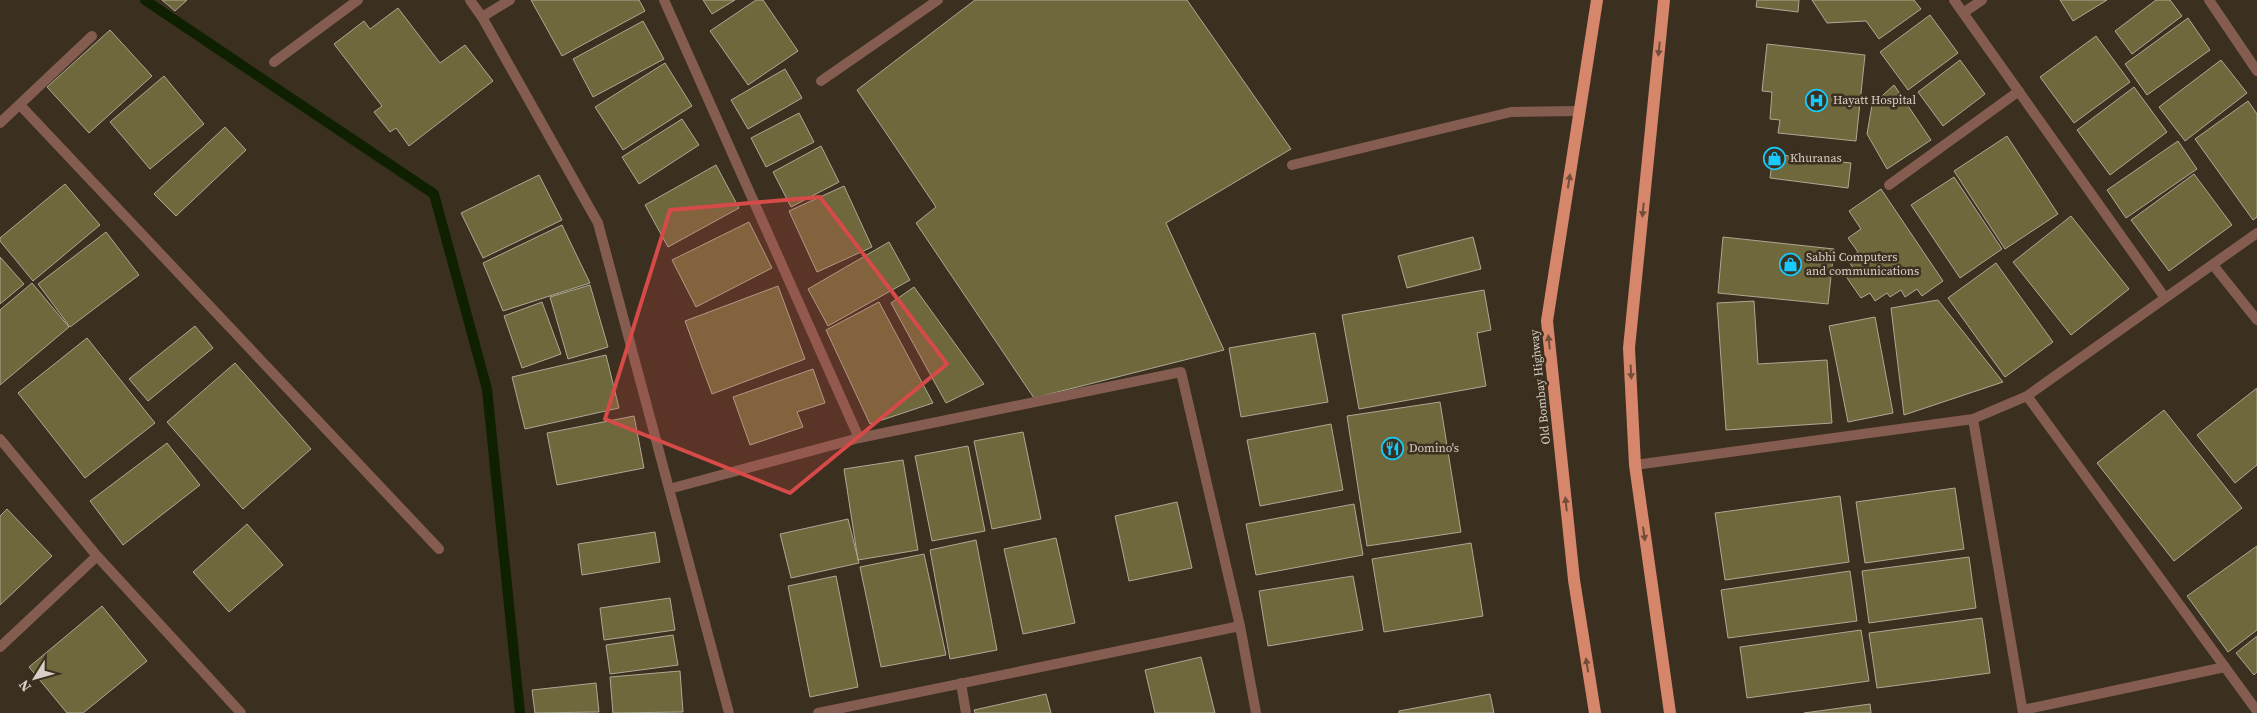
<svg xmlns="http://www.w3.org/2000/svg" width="2257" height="713" font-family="'Source Serif 4',serif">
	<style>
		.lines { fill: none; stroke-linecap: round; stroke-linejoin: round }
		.stream { stroke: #0e2000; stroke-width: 10 }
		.building { fill: #6e683c; stroke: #aca994 }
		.service { stroke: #845d50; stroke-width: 10 }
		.minor { stroke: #845d50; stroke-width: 10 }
		.primary { stroke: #d5866b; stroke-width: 12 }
		.oneway { fill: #714d3a }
		.marked { fill: #d64a48; fill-opacity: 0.2; stroke: #d64a48; stroke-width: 4; stroke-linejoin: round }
		.labels { text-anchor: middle; stroke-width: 5; stroke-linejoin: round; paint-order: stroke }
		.poi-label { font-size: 12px; fill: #d8d0c7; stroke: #3b2f20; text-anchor: start }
		.street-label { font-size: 12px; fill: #d8d0c7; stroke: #3b2f20 }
	</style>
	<rect width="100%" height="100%" fill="#3b2f20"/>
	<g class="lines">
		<path class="stream" d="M145 0 434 194 487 389 520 713"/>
	</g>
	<path class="building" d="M162 0H187L175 11Z
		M531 0H639L645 11 562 56Z
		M703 0H735L712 14Z
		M756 0H763L798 51 748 85 710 31Z
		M975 0H1187L1291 149 1166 223 1224 350 1034 398 916 223 936 207 857 90Z
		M1757 0H1799L1798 12 1756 7Z
		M1812 0H1914L1921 9 1879 39 1866 21 1827 23Z
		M2060 0H2107L2073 21Z
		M2156 0H2170L2182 16 2132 54 2115 31Z
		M398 8 440 63 465 45 493 81 409 146 396 128 390 132 374 112 382 106 334 44 364 21 370 29Z
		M1930 15 1958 53 1908 90 1880 52Z
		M2188 18 2210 50 2147 95 2125 64Z
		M643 21 664 59 593 97 573 59Z
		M110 30 152 76 89 133 47 87Z
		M2096 36 2130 82 2074 123 2040 77Z
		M1767 44 1865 55 1856 141 1778 133 1780 120 1770 119 1772 92 1762 91Z
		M1960 60 1985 94 1943 126 1918 92Z
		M2221 60 2247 93 2185 141 2159 107Z
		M665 63 692 106 623 150 595 107Z
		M785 69 802 98 748 129 731 100Z
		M164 76 204 124 150 169 110 122Z
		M1894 85 1931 140 1887 169 1867 134 1872 105Z
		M2134 87 2167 132 2110 175 2077 130Z
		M2248 101 2257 114V217L2253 220 2195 139Z
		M799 113 814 142 766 167 751 138Z
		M682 119 699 145 639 184 622 157Z
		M225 127 246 150 176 216 154 194Z
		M2007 136 2058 214 2005 249 1954 171Z
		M2178 141 2197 169 2126 218 2107 190Z
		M821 146 839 182 791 207 773 172Z
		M1773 154 1851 163 1848 188 1770 178Z
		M716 165 739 208 668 247 645 205Z
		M2194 174 2232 225 2169 271 2131 220Z
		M539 175 562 220 483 258 461 213Z
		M1954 177 2002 249 1960 278 1911 205Z
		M65 184 100 225 33 281 0 241V238Z
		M844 186 872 247 817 272 789 211Z
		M1881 189 1943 281 1922 296 1917 289 1905 297 1901 290 1890 297 1887 293 1875 301 1870 293 1861 298 1845 275 1854 269 1847 259 1858 252 1848 238 1861 229 1849 211Z
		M2071 216 2129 289 2071 335 2013 262Z
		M749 222 772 268 696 307 672 260Z
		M562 225 590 283 503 311 483 263Z
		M106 232 139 275 70 327 38 284Z
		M1473 237 1481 269 1407 288 1398 256Z
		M1723 237 1834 249 1828 304 1718 293Z
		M889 242 910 280 828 326 808 289Z
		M0 257 24 284 0 304Z
		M1996 263 2053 342 2005 377 1948 298Z
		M32 283 69 327 0 385V310Z
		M590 285 608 347 568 359 550 297Z
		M778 286 805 359 712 394 685 321Z
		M914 287 984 384 946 403 891 303Z
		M1484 290 1491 330 1477 333 1486 386 1359 409 1342 315Z
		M1938 300 2003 382 1904 415 1891 308Z
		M1754 301 1758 364 1827 360 1832 423 1726 430 1717 303Z
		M542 302 561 354 522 368 504 316Z
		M879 302 933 403 870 424 826 330Z
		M1875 317 1893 413 1848 422 1829 326Z
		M195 326 213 348 148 401 129 379Z
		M1315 333 1328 402 1241 417 1229 348Z
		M87 338 155 423 85 478 18 393Z
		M606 355 619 408 525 429 512 377Z
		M235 363 311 449 243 509 167 422Z
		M813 369 825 403 797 412 803 427 750 445 733 397Z
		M2257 388V465L2235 483 2197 435Z
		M1440 402 1461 532 1367 546 1347 416Z
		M2164 410 2242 508 2174 561 2097 463Z
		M634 416 644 468 557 485 547 433Z
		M1331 424 1343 490 1260 506 1247 440Z
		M1023 432 1041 519 992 529 974 441Z
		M167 443 200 485 123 545 90 501Z
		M968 446 985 531 932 541 915 456Z
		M903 460 918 550 858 560 844 469Z
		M1955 488 1964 549 1865 563 1856 502Z
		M1840 496 1849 562 1725 580 1715 513Z
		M1177 502 1192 568 1129 581 1115 516Z
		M1354 504 1363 555 1256 575 1246 524Z
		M7 509 52 556 0 605V516Z
		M848 519 859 563 791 578 780 534Z
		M247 524 283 565 229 612 193 572Z
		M655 532 660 562 582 575 578 544Z
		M1056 538 1075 623 1023 634 1004 549Z
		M976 540 997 650 950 659 930 550Z
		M1471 543 1483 616 1384 632 1372 559Z
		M2257 546V630L2228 652 2187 596Z
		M924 554 946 655 881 667 860 567Z
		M1969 557 1976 608 1869 623 1862 571Z
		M1850 571 1857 621 1728 638 1721 590Z
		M836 576 858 687 810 697 788 586Z
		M1353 576 1363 630 1268 646 1259 591Z
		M670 598 675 630 604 640 600 608Z
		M102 606 147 661 83 713H67L29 667Z
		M1982 618 1990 673 1877 688 1869 633Z
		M1861 630 1869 681 1747 698 1740 647Z
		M673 635 678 665 610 674 606 645Z
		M2257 636V672L2254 675 2236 653Z
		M1201 657 1215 713H1155L1145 670Z
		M680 671 683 712 613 713 610 677Z
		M596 683 599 712 535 713 532 690Z
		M1046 694 1051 713H975L974 710Z
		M1490 694 1494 713H1399V711Z
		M1870 704 1871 713H1804Z"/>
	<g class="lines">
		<path class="service" d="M1292 165 1511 112 1580 111"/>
		<path class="minor" d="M470 0 482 17 598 223 729 713
			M664 0 859 438 1181 372 1240 626 1256 713
			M1954 0 2165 298
			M2209 0 2257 71
			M1963 13 1982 0
			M482 17 510 0
			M274 62 358 0
			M821 81 938 0
			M20 105 439 549
			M0 123 92 36
			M1889 185 2019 91
			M2213 265 2257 320
			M2027 396 2257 711
			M1973 419 2023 713
			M0 439 97 556 0 647
			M1635 465 1973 419 2027 396 2257 233
			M669 489 859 438
			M97 556 241 713
			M961 683 966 713
			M2023 710 2225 667
			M818 713 1240 626"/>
		<path class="primary" d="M1664 0 1629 348 1635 465 1670 713
			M1595 713 1574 580 1547 321 1597 0"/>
	</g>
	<defs><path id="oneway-solid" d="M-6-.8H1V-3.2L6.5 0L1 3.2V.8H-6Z" transform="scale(1.25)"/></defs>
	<g class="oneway">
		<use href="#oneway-solid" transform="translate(1659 49) rotate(96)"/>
		<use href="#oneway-solid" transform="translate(1569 181) rotate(-81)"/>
		<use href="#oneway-solid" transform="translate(1643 210) rotate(96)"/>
		<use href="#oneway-solid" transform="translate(1549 342) rotate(-96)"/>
		<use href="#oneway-solid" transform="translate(1631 372) rotate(87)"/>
		<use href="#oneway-solid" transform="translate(1566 504) rotate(-96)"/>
		<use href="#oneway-solid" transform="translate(1644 534) rotate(82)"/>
		<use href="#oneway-solid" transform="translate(1587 665) rotate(-99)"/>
	</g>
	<path class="marked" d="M820 197 947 364 790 493 605 419 670 210Z"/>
	<defs>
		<symbol id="hospital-ring" viewBox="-11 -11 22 22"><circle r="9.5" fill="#3b2f20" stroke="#17cafb" stroke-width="1.5"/><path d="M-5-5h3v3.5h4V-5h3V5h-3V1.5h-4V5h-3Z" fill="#17cafb"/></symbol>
		<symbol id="shop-ring" viewBox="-11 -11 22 22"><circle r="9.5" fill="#3b2f20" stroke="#17cafb" stroke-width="1.5"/><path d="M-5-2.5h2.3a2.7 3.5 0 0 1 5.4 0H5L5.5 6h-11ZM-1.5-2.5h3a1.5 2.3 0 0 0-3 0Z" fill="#17cafb"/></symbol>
		<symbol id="restaurant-ring" viewBox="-11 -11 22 22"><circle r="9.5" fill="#3b2f20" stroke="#17cafb" stroke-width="1.5"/><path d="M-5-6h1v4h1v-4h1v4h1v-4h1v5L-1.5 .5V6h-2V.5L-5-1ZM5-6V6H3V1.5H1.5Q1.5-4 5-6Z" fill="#17cafb"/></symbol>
	</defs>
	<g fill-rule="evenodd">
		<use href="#hospital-ring" x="1804" y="88" width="25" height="25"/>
		<use href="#shop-ring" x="1762" y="146" width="25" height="25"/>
		<use href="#shop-ring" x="1778" y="252" width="25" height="25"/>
		<use href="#restaurant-ring" x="1380" y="436" width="25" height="25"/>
	</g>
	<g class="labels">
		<g class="poi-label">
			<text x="1833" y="104">Hayatt Hospital</text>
			<text x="1790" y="162">Khuranas</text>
			<text x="1806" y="261">Sabhi Computers<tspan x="1806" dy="14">and communications</tspan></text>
			<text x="1409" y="452">Domino's</text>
		</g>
		<g class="street-label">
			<text transform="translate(1540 387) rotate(-96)" y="4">Old Bombay Highway</text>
		</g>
	</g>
	<g transform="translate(35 678) rotate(233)" stroke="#3b2f20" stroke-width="4" paint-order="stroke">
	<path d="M0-4L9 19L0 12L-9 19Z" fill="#d8d0c7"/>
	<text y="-8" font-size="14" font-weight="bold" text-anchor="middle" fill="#d8d0c7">N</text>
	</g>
</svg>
